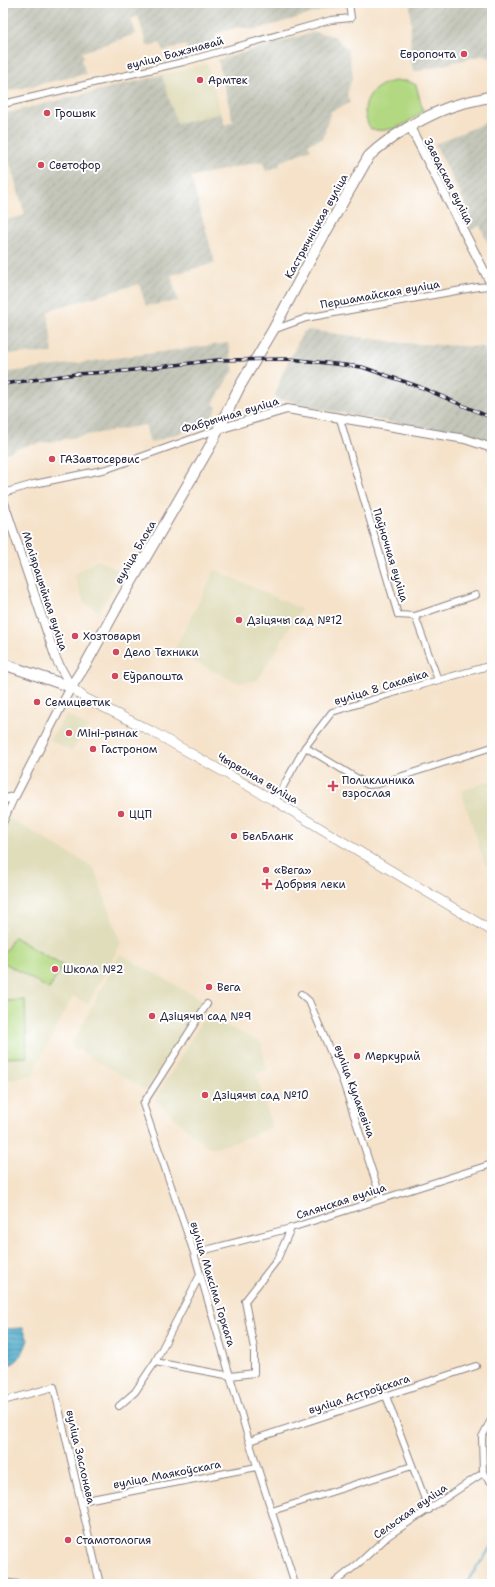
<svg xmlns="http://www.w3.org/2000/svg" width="495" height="1587" font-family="'Shantell Sans',sans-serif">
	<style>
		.built { fill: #e0ddbb }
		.industrial { fill: url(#industrial-furrows) }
		.green { fill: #b2d982; stroke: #6a7e5e }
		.water { fill: url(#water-rules); stroke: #366682 }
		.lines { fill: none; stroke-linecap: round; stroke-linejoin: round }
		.stream { stroke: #49a9c8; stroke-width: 2 }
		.minor-casing { stroke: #8c8282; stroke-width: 8 }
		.tertiary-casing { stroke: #8c8282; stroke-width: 10 }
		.secondary-casing { stroke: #8c8282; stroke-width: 10 }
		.primary-casing { stroke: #8c8282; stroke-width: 12 }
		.minor { stroke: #fff; stroke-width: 6 }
		.tertiary { stroke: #fff; stroke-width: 8 }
		.secondary { stroke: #fff; stroke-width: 9 }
		.primary { stroke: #fff; stroke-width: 10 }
		.rail-casing { stroke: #22223b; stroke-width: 3.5 }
		.rail { stroke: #fff; stroke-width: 2; stroke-dasharray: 6; stroke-linecap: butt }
		.poi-dot { fill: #d1495b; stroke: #fff; stroke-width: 1.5 }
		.labels { text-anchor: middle; stroke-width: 4; stroke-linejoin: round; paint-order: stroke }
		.street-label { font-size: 11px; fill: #22223b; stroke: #fff }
		.poi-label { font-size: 11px; fill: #22223b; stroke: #fff; text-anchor: start }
	</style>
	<defs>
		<pattern id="industrial-furrows" width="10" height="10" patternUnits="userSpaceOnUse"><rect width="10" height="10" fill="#c4c6b9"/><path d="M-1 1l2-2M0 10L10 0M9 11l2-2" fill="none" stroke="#a8aaa0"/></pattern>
		<pattern id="water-rules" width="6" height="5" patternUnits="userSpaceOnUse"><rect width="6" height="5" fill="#49a9c8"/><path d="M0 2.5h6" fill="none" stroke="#3c89a4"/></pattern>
	</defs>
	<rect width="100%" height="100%" fill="#fff"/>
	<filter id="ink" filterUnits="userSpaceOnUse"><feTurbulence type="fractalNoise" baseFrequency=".025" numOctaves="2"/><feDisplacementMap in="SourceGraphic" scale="8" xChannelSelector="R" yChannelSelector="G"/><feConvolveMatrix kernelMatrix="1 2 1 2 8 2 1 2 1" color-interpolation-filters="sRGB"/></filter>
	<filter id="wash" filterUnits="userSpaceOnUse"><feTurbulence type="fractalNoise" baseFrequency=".012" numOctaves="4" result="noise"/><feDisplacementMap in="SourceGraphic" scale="16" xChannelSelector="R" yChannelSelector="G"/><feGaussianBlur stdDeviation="0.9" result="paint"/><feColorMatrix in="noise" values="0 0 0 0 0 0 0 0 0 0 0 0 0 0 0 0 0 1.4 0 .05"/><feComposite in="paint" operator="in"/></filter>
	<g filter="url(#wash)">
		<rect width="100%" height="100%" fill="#f5e2c9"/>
		<path class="built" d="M207 64 221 113 177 125 162 75Z
			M97 560 123 572 99 612 84 602 74 575Z
			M215 570 301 609 258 680 238 683 174 651Z
			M67 715 88 727 72 751 49 740Z
			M492 780V868L485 865 461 791Z
			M9 818 94 868 121 943 88 1004 73 996 32 1075 12 1080 3 1079V933L6 928 3 923V835Z
			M120 954 202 1000 146 1090 71 1046Z
			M205 1016 261 1042 267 1070 256 1074 272 1127 236 1142 214 1148 202 1143 155 1100Z"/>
		<path class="industrial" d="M3 3H340L338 6 255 30 238 27 215 34 217 41 187 50 186 45 163 51 160 43 147 46 138 16 131 19 136 34 82 52 84 58 81 59 86 74 3 92Z
			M410 3H492V57L488 58 484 55 414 72 410 58 411 26Z
			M314 32 334 36 348 50 353 75 347 94 350 103 331 111 323 138 308 144 311 149 280 162V166L266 171 262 161 191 177 215 263 171 275 178 301 146 306 139 284 53 309 48 312 53 353 3 354V221L25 215 3 140V114L162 75 177 124 221 113 225 125 233 122 218 60Z
			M492 120V253L480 226 471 230 464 216 470 213 435 144Z
			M309 330 403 343 483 347 492 364V441L293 404 292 401 278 400 275 396 282 374 303 332Z
			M228 343 234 372 231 373 213 404 217 407 209 423 150 443 145 425 25 446 3 454V373Z"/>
		<path class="green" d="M396 81H408L416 85 423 111C409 123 390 134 371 129 356 106 371 84 396 81Z
			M14 937 63 966 49 989 3 962V955Z
			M25 1000 27 1057 3 1058V1001Z"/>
		<path class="water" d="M23 1328 28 1340C23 1353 19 1365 3 1366V1329Z"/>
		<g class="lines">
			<path class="stream" d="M465 1584 492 1546"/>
		</g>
	</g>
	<g filter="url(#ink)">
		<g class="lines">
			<defs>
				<path id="minor" d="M3 104 183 62 331 20 351 18 349 3
					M273 330 306 318 478 287 491 286
					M340 419 398 615 415 616 438 680
					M3 493 34 484 107 469 219 429
					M415 616 476 595
					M305 747 368 785 378 784 492 747
					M275 801 305 747 332 712 400 691 492 665
					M3 823 15 796
					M301 994 309 1001 342 1079 381 1198
					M207 1004 143 1104 194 1253 249 1441 295 1584
					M194 1253 291 1228 492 1164
					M155 1362 231 1376 254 1373V1349L245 1301 277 1260 291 1228
					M386 1396 429 1510
					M3 1401 54 1387 100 1584
					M119 1406 135 1392 155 1362 200 1275
					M492 1418 482 1437 483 1473 492 1483
					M249 1441 476 1366
					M81 1501 257 1467
					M272 1511 412 1466
					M3 1582 18 1584
					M333 1584 360 1562 388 1536 483 1473"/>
				<path id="tertiary" d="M410 127 492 286
					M219 429 287 409 465 439 492 448
					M3 500 56 659 71 687 15 796 3 800"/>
				<path id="secondary" d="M71 687 85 698 151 731 275 801 492 931"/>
				<path id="primary" d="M3 664 71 687 87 662 122 598 209 448 240 386 273 330 316 249 369 156C389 137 425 116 450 107 464 102 478 100 492 96"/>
			</defs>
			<use href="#minor" class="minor-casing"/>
			<use href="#tertiary" class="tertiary-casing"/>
			<use href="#secondary" class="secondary-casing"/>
			<use href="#primary" class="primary-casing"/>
			<use href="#minor" class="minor"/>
			<use href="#tertiary" class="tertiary"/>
			<use href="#secondary" class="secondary"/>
			<use href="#primary" class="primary"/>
			<defs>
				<path id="rail" d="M3 384 76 374 125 371 217 360 290 359 362 367 420 387 492 418"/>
			</defs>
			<use href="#rail" class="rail-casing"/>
			<use href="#rail" class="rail"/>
		</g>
	</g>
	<g class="poi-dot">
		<circle cx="464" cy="54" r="4"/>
		<circle cx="200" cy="80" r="4"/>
		<circle cx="47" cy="113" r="4"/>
		<circle cx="41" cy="165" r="4"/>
		<circle cx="52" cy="459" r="4"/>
		<circle cx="239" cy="620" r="4"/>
		<circle cx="75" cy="636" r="4"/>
		<circle cx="116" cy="652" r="4"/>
		<circle cx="115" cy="676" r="4"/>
		<circle cx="37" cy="702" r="4"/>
		<circle cx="69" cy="733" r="4"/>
		<circle cx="93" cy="749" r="4"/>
		<path d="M331 780h4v4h4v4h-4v4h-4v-4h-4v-4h4z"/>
		<circle cx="121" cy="814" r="4"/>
		<circle cx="234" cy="836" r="4"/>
		<circle cx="266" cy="870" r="4"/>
		<path d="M265 878h4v4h4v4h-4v4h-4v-4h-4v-4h4z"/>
		<circle cx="55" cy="969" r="4"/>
		<circle cx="209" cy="987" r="4"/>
		<circle cx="152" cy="1016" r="4"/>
		<circle cx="357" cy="1056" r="4"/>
		<circle cx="205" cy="1095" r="4"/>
		<circle cx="68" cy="1540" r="4"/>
	</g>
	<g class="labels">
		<g class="street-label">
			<text transform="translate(175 53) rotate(-15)" y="4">вуліца Бажэнавай</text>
			<text transform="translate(449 181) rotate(63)" y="4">Заводская вуліца</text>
			<text transform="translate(316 226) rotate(-61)" y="4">Кастрычніцкая вуліца</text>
			<text transform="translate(380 294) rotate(-10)" y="4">Першамайская вуліца</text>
			<text transform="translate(230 415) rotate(-17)" y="4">Фабрычная вуліца</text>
			<text transform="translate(135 552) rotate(-60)" y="4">вуліца Блока</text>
			<text transform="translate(391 555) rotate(73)" y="4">Паўночная вуліца</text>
			<text transform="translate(45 591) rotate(72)" y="4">Меліярацыйная вуліца</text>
			<text transform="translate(381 687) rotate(-17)" y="4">вуліца 8 Сакавіка</text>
			<text transform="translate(258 778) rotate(30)" y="4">Чырвоная вуліца</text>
			<text transform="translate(355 1091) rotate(70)" y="4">вуліца Кулакевіча</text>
			<text transform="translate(341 1201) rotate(-18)" y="4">Сялянская вуліца</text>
			<text transform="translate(213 1284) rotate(73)" y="4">вуліца Максіма Горкага</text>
			<text transform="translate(359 1394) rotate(-18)" y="4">вуліца Астроўскага</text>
			<text transform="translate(81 1457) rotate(77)" y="4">вуліца Заслонава</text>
			<text transform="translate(167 1474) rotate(-11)" y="4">вуліца Маякоўскага</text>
			<text transform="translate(410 1511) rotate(-35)" y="4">Сельская вуліца</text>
		</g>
		<g class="poi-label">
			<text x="456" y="58" text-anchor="end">Европочта</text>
			<text x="208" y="84">Армтек</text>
			<text x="55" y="117">Грошык</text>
			<text x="49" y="169">Светофор</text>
			<text x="60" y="463">ГАЗавтосервис</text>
			<text x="247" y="624">Дзіцячы сад №12</text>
			<text x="83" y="640">Хозтовары</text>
			<text x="124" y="656">Дело Техники</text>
			<text x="123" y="680">Еўрапошта</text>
			<text x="45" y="706">Семицветик</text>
			<text x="77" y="737">Міні-рынак</text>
			<text x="101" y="753">Гастроном</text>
			<text x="342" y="784">Поликлиника<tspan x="342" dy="13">взрослая</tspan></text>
			<text x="129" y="818">ЦЦП</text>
			<text x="242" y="840">БелБланк</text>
			<text x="274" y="874">«Вега»</text>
			<text x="275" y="888">Добрыя леки</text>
			<text x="63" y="973">Школа №2</text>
			<text x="217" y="991">Вега</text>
			<text x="160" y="1020">Дзіцячы сад №9</text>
			<text x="365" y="1060">Меркурий</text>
			<text x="213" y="1099">Дзіцячы сад №10</text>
			<text x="76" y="1544">Стамотология</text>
		</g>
	</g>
	<rect width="495" height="1587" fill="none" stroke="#fff" stroke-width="16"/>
</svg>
